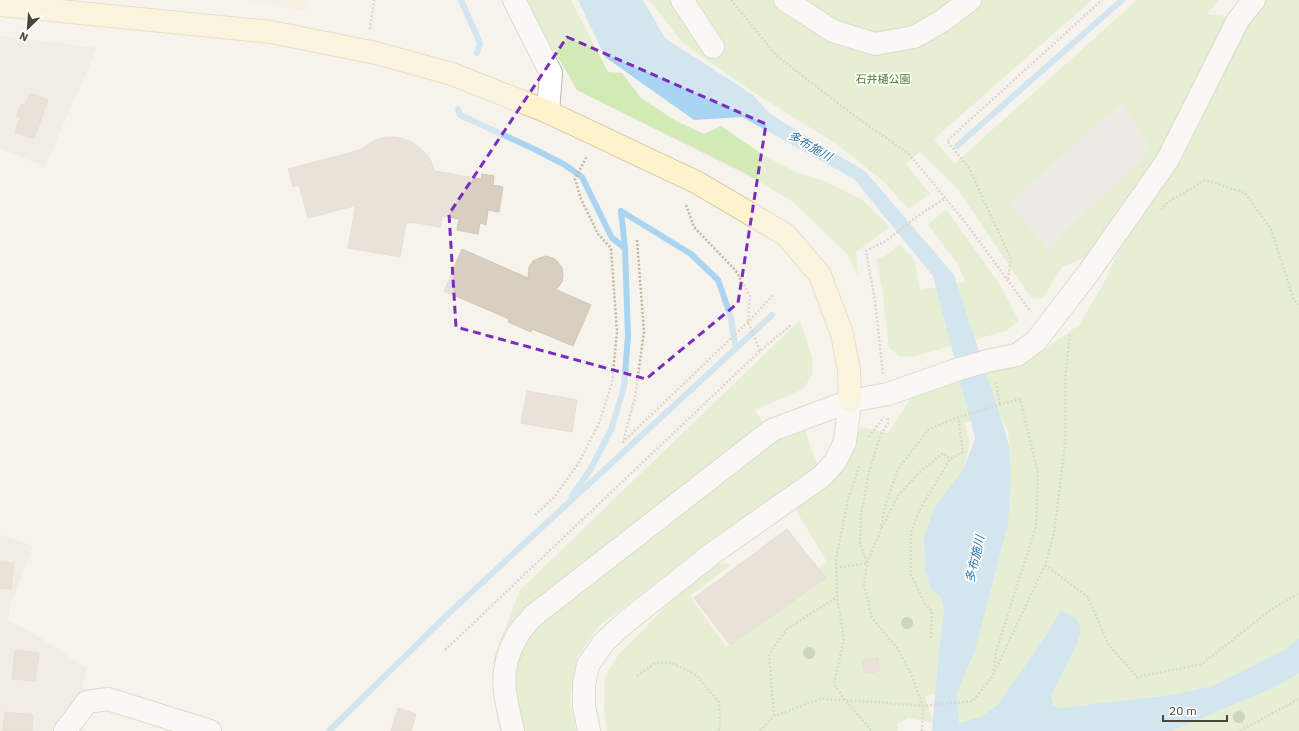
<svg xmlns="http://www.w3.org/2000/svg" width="1299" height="731" font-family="'IBM Plex Sans','Noto Sans JP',sans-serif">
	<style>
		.residential { fill: #eae5da }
		.commercial { fill: #f7ead8 }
		.green { fill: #d2eab5 }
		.parking { fill: #e5e3e0 }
		.water { fill: #a9d4f2 }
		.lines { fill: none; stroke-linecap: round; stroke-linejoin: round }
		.stream { stroke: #a9d4f2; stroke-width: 6 }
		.building { fill: #d8cfc1; stroke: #d3c7b4 }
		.street-casing { stroke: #c2bbae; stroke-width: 24 }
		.secondary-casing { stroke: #d6c79b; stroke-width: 24 }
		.path { stroke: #c4b79f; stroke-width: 2.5; stroke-dasharray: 2 2; stroke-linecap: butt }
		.street { stroke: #fff; stroke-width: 22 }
		.secondary { stroke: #fff3cd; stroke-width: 22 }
		.tree { fill: #97b381 }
		.marked { fill: none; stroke: #7b2cbf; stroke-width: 3; stroke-dasharray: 8 5; stroke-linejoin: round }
		.labels { text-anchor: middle; stroke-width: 3.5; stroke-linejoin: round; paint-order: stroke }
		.park-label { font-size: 11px; fill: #4a7f2a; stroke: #fff }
		.water-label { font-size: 12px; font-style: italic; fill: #2e7ab2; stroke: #fff }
	</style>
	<rect width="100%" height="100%" fill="#f6f3ec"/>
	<path class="residential" d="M0 36 97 48 45 166 0 149Z
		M0 535 33 546 17 589 11 600 8 620 33 633 86 668 83 686 88 696 72 731H0Z"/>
	<path class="commercial" d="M246 0H308L306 11Z"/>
	<path class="green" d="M528 0H571L608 72 622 73 641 98 676 121 704 134 721 126 763 155 798 173 822 180 861 199 890 227 856 252 858 276 847 254 793 202 748 175 577 90 541 28Z
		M649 0H1092L934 139 954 164 1137 0H1219L1207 14 1248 19 1263 0H1299V638L1286 649 1214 686 1170 695 1060 708 1053 705 1051 696 1077 644 1081 630 1052 625C1040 645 1001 709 980 718 974 721 966 722 959 724L957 694 975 650 1008 525 1011 483 1010 450 1008 432 1001 415 964 422 970 442 964 468 924 536 925 570 931 590 941 597 944 608 939 651 936 693 925 696 933 723 908 718 897 724 898 731H607L604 710 605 676 619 654 637 636 672 599 717 563 732 564 690 596 726 647 730 645 825 578 818 568 827 562 795 509 845 462 860 427 888 433 914 393 1015 364 1036 355 1079 325 1105 281 1122 243 1062 267 1042 299 1031 298 957 188 920 152 906 164 930 194 908 209 884 182 838 145 753 92 683 43Z
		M946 209 1000 285 1014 311 1018 321 1006 331 915 356 900 357 889 348 882 289 876 259 885 256 900 244 915 261 920 290 965 282 958 264 928 225Z
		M800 320 812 358 813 374 803 389 755 410 773 440 804 428 818 467 710 540 599 626 578 656 570 699 576 731H501L494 683V656L520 590Z
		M1299 673V731H1172L1278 686Z"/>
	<path class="parking" d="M1121 103 1149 145 1143 160 1066 230 1050 251 1008 204Z"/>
	<path class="water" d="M578 0H643L665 38 753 95 770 114 866 172 954 275 1005 431 1010 450 1011 483 1008 525 975 650 957 694 959 723 981 717 998 704 1039 646 1061 611 1076 618 1081 630 1077 644 1051 696 1053 705 1060 708 1170 695 1213 686 1286 649 1299 638V673L1278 686 1172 731H932L939 651 944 608 941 597 931 590 925 570 924 536 934 509 964 468 975 438 933 276 854 179 742 117 694 120 605 57Z"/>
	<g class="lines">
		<path class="stream" d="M461 0 480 43 477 53
			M458 109 460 115 534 149 565 165 582 177 612 238 625 248
			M957 146 1122 0
			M621 211 691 254 718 280 730 314 736 348
			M572 496 590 470 611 430 624 387 628 336 625 248 621 211
			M329 731 447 615 772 315"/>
	</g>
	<path class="building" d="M30 93 48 100 34 139 15 132 21 117 17 116 21 104 25 105Z
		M385 137H397L410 141 420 148 429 157 435 171 481 179 482 174 494 176 493 185 503 187 499 212 488 210 486 225 480 223 478 234 457 230 459 219 442 216 440 227 411 222 406 223 400 257 348 248 355 208 354 206 308 218 299 185 293 187 288 169 360 150 373 141Z
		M462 249 528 278 529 267 533 261 539 258 546 256 553 258 558 262 562 268 563 275 562 282 558 287 555 289 591 305 573 346 532 329 531 332 508 322 509 319 444 291Z
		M527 391 577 400 572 432 521 423Z
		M787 529 826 578 730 645 694 598Z
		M0 562 14 563 11 589 0 588Z
		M15 650 39 653 35 681 12 679Z
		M878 657 880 671 865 674 862 661Z
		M398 708 416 714 411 731H391Z
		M5 712 33 715 32 731H3Z"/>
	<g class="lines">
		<defs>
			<path id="street" d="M514 0 551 73 548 112
				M682 0 713 47
				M785 0 833 31 875 44 914 37 942 21 970 0
				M65 731 87 702 108 699 210 731
				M513 731C505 695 497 673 516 638 520 630 527 623 533 616L772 430 850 401 888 394 959 369 991 360 1017 355 1036 341 1089 272 1167 161 1238 20 1254 0
				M589 731 584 706V684L588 665 604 642 627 621 713 553 821 477 835 462 845 442 850 401"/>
			<path id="secondary" d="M0 5 271 32 376 53 452 74 548 112 698 183 786 235 820 275 842 334 849 370 850 401"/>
		</defs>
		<use href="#street" class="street-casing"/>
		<use href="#secondary" class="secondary-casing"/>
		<path class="path" d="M731 0 777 56 852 114 909 154 965 222 1031 312
			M370 29 374 0
			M686 205 694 227 736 271 750 296 748 322 760 351
			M1161 210 1168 202 1205 180 1245 193 1271 229 1294 300 1299 305
			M637 240 644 332 635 397 623 442 748 322 774 294
			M1008 279 1011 259 969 168 947 141 1102 0
			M883 374 875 301 866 251 886 241 919 215 946 198
			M996 382 1000 405
			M869 437 884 417
			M859 466 848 500 836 559 837 597 844 639 834 684 845 700 872 731
			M535 515 555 496 578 464 599 423 612 383 617 332 611 248 598 234 581 199 575 179 587 156
			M882 528 899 494 922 470 943 453 950 459
			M1045 565 1088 597 1108 644 1137 677 1202 664 1272 609 1299 593
			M836 568 867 563 860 543 861 514 869 472 881 434 888 423V416
			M931 638 932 611 925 604 911 575V532L919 511 950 459 963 452 958 417 1020 399 1038 473 1036 526 996 652 993 675
			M445 650 760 351 791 325
			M637 676 655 663H672L696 675 719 702 720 728 718 731
			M774 716 769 654 787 629 837 597
			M760 731 774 716 821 699 878 702 923 706 973 701 992 677 1045 565 1054 533 1065 445V380L1070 334
			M922 731 923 706 912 676 898 649 872 618 864 585 867 563 880 532 886 503 898 469 929 429 958 417
			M1240 731 1290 704 1299 698"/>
		<use href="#street" class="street"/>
		<use href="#secondary" class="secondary"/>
	</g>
	<g class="tree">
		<circle cx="907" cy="623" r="6"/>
		<circle cx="809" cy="653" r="6"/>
		<circle cx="1239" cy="717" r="6"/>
	</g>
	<path d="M0 0H1299V731H0ZM567 37 766 124 738 303 646 379 456 327 449 214Z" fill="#f6f3ec" fill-opacity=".55" fill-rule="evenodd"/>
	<path class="marked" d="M567 37 766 124 738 303 646 379 456 327 449 214Z"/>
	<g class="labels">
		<g class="park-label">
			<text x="883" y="83">石井樋公園</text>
		</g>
		<g class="water-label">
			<text transform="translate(810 146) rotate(30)" y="4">多布施川</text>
			<text transform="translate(975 559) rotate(-77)" y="4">多布施川</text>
		</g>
	</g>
	<g transform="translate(28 28) rotate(205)" stroke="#ffffff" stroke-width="3" paint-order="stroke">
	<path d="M0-3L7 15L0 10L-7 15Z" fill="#4b4439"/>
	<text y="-6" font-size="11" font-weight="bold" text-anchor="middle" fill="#4b4439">N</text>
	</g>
	<path d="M1163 715v6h64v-6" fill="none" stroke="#4b4439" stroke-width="2"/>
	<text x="1169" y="715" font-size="12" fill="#4b4439" stroke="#ffffff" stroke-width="3" paint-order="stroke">20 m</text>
</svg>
